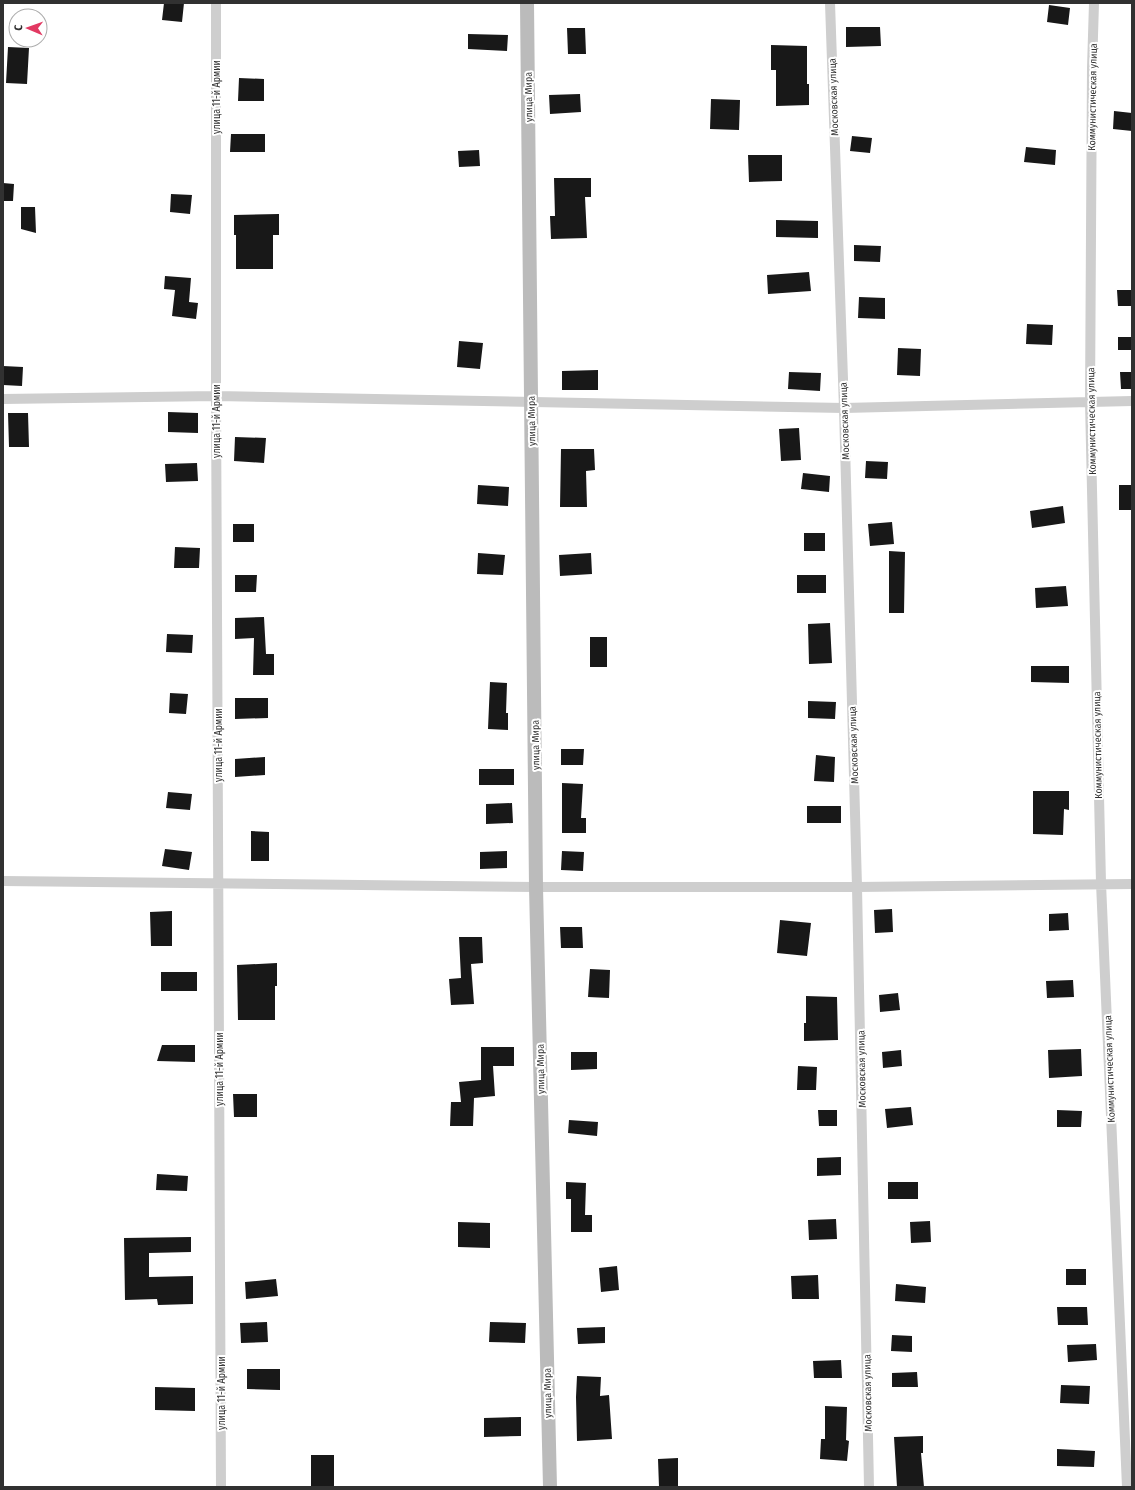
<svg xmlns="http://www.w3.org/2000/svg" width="1135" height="1490" font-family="'Fira Sans Condensed',sans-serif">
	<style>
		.building { fill: #181818 }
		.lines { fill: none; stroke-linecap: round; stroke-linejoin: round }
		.street { stroke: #cecece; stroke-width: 10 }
		.secondary { stroke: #bbb; stroke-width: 14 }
		.labels { text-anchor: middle; stroke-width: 4; stroke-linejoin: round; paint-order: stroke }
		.street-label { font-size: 10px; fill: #313131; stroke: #fff }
	</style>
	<rect width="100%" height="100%" fill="#fff"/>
	<path class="building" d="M164 3H184L182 22 162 20Z
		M1049 5 1070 8 1068 25 1047 22Z
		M846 27H880L881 46 846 47Z
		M567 28H585L586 54H568Z
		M468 34 508 35 507 51 468 49Z
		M771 45 807 46V84H809V105L776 106V70H771Z
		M8 47 29 48 27 84 6 83Z
		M239 78 264 79V101H238Z
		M580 94 581 112 550 114 549 95Z
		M711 99 740 100 739 130 710 129Z
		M1114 111 1132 113V131L1113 129Z
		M231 134H265V152H230Z
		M852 136 872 138 870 153 850 151Z
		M1026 147 1056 150 1055 165 1024 162Z
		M479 150 480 166 459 167 458 151Z
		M748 155H782V181L749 182Z
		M554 178H591V197H585L587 238 551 239 550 216H555Z
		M3 183 14 184 13 201H3Z
		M171 194 192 195 190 214 170 212Z
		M21 207H35L36 233 21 229Z
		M279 214V235H273V269H236V235H234V215Z
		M776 220 818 221V238L776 237Z
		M854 245 881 246 880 262 854 261Z
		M809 272 811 291 768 294 767 275Z
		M165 276 191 278 189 302 198 303 196 319 172 316 175 290 164 289Z
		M1117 290H1132V306H1118Z
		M859 297 885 298V319L858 318Z
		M1027 324 1053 325 1052 345 1026 344Z
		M1118 337H1132V350H1118Z
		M459 341 483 343 480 369 457 367Z
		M898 348 921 349 920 376 897 375Z
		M3 366 23 367 22 386 3 385Z
		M598 370V390H562V371Z
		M789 372 821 373 820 391 788 389Z
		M1120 372H1132V389H1121Z
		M168 412 198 413V433L168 432Z
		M8 413H28L29 447H9Z
		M799 428 801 460 781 461 779 429Z
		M235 437 266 438 264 463 234 461Z
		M561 449H594L595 470 586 471 587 507H560Z
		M866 461 888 462 887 479 865 478Z
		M197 463 198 481 166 482 165 464Z
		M803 473 830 476 829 492 801 489Z
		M478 485 509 487 508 506 477 504Z
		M1119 485H1132V510H1119Z
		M1063 506 1065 523 1032 528 1030 511Z
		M892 522 894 544 870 546 868 524Z
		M233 524H254V542H233Z
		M804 533H825V551H804Z
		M175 547 200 548 199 568H174Z
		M889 551 905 552 904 613H889Z
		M478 553 505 555 503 575 477 574Z
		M591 553 592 574 560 576 559 555Z
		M235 575H257L256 592H235Z
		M797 575H826V593H797Z
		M1066 586 1068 606 1036 608 1035 588Z
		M264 617 266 654H274V675H253L254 638 235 639V618Z
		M830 623 832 663 809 664 808 624Z
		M167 634 193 635 192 653 166 652Z
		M590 637H607V667H590Z
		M1031 666H1069V683L1031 682Z
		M490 682 507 683 506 713H508V730L488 729Z
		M170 693 188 694 186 714 169 713Z
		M235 698H268V718L235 719Z
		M808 701 836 702 835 719 808 718Z
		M561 749H584L583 765H561Z
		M816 755 835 757 834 782 814 781Z
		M265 757V775L235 777V759Z
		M479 769H514V785H479Z
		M562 783 583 784 581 818H586V833H562Z
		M1033 791H1069V810L1064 809 1063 835 1033 834Z
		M168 792 192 794 190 810 166 808Z
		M512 803 513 823 486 824V804Z
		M807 806H841V823H807Z
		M251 831 269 832V861H251Z
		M165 849 192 852 189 870 162 866Z
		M507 851V868L480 869V852Z
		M562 851 584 852 583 871 561 870Z
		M892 909 893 932 875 933 874 910Z
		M172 911V946H151L150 912Z
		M1068 913 1069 930 1049 931V914Z
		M780 920 811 923 807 956 777 953Z
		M560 927H582L583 948H561Z
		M459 937H482L483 963 471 964 474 1004 451 1005 449 979 461 978Z
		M277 963V986H275V1020H238L237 965Z
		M590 969 610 970 609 998 588 997Z
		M161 972H197V991H161Z
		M1073 980 1074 997 1047 998 1046 981Z
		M898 993 900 1010 880 1012 879 995Z
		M806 996 837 997 838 1040 804 1041V1023H806Z
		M162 1045H195V1062L157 1061Z
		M481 1047H514V1066H493L495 1096 474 1098 473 1126H450L451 1102H461L459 1082 481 1080Z
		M1081 1049 1082 1076 1049 1078 1048 1050Z
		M901 1050 902 1066 883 1068 882 1052Z
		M571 1052H597V1069L571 1070Z
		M798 1066 817 1067 816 1090H797Z
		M233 1094H257V1117H234Z
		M911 1107 913 1125 887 1128 885 1109Z
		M818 1110H837V1126H819Z
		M1057 1110 1082 1111 1081 1127H1057Z
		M569 1120 598 1122 597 1136 568 1133Z
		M841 1157V1175L817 1176V1158Z
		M157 1174 188 1176 187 1191 156 1190Z
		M566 1182 586 1183 585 1215H592V1232H571V1199H566Z
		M888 1182H918V1199H888Z
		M836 1219 837 1239 809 1240 808 1220Z
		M930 1221 931 1242 911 1243 910 1222Z
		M458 1222 490 1223V1248L458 1247Z
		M191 1237V1252L149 1253V1277L193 1276V1304L158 1305 157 1299 125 1300 124 1238Z
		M617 1266 619 1290 601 1292 599 1268Z
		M1066 1269H1086V1285H1066Z
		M818 1275 819 1299H792L791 1276Z
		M276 1279 278 1296 246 1299 245 1282Z
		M896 1284 926 1287 925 1303 895 1301Z
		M1057 1307H1087L1088 1325H1058Z
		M267 1322 268 1342 241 1343 240 1323Z
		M490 1322 526 1323 525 1343 489 1342Z
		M605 1327V1343L578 1344 577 1328Z
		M892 1335 912 1336V1352L891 1351Z
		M1096 1344 1097 1360 1068 1362 1067 1345Z
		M841 1360 842 1378H814L813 1361Z
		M247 1369H280V1390L247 1389Z
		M917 1372 918 1387H892V1373Z
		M577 1376 601 1377 600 1396 609 1395 612 1439 577 1441 576 1397Z
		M1061 1385 1090 1386 1089 1404 1060 1403Z
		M155 1387 195 1388V1411L155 1410Z
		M825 1406 847 1407 846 1440 849 1441 847 1461 820 1459 821 1439H825Z
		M521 1417V1436L484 1437V1418Z
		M923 1436V1453H921L924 1487H897L894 1437Z
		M1057 1449 1095 1451 1094 1467 1057 1466Z
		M311 1455H334V1487H311Z
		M678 1458V1487H659L658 1459Z"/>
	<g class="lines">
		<path class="street" d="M216 3V396L221 1487
			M830 3 844 408 857 887 869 1487
			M1094 3 1092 68 1090 402 1101 883 1127 1487
			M3 399 216 396 844 408 1132 401
			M3 881 536 887H857L1132 884"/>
		<path class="secondary" d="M527 3 536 887 550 1487"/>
	</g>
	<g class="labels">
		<g class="street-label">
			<text transform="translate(216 97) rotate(-90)" y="4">улица 11-й Армии</text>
			<text transform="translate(528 97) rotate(-91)" y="4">улица Мира</text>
			<text transform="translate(833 97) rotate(-92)" y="4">Московская улица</text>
			<text transform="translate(1092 97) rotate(-89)" y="4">Коммунистическая улица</text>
			<text transform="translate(216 421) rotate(-90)" y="4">улица 11-й Армии</text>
			<text transform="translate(531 421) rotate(-91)" y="4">улица Мира</text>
			<text transform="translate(844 421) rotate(-92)" y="4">Московская улица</text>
			<text transform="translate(1091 421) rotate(-91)" y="4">Коммунистическая улица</text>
			<text transform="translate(218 745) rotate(-90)" y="4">улица 11-й Армии</text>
			<text transform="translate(535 745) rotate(-91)" y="4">улица Мира</text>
			<text transform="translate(853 745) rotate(-92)" y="4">Московская улица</text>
			<text transform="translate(1097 745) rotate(-91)" y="4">Коммунистическая улица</text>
			<text transform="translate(219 1069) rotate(-90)" y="4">улица 11-й Армии</text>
			<text transform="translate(540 1069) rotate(-91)" y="4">улица Мира</text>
			<text transform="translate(861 1069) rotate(-91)" y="4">Московская улица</text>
			<text transform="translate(1109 1069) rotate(-92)" y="4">Коммунистическая улица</text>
			<text transform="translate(221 1393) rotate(-90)" y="4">улица 11-й Армии</text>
			<text transform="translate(547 1393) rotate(-91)" y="4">улица Мира</text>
			<text transform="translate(867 1393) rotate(-91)" y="4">Московская улица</text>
		</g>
	</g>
	<rect width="1135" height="1490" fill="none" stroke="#313131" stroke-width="8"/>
	<g transform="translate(28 28) rotate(272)"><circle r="19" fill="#ffffff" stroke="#adadad"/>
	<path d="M0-3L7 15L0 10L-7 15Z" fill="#e23962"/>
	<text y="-6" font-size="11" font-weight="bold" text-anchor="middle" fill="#313131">С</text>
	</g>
</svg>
